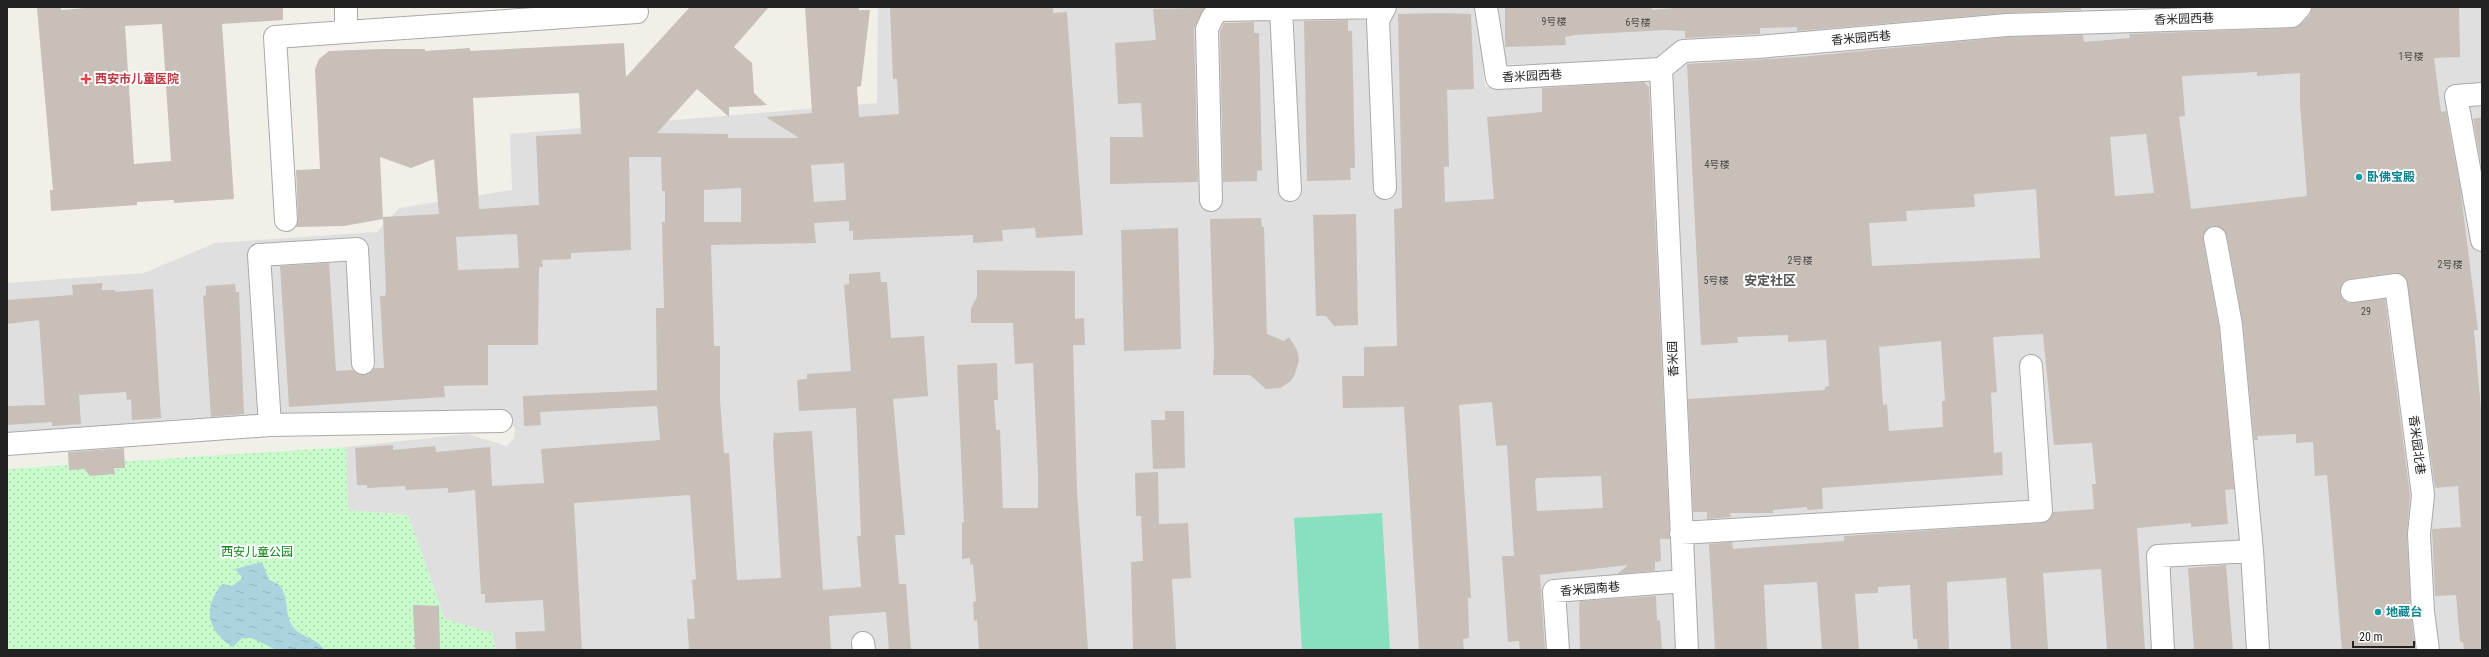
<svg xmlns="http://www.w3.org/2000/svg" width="2489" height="657" font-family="'Roboto Condensed','Noto Sans SC',sans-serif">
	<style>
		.residential { fill: #e0dfdf }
		.park { fill: url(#park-dots) }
		.pitch { fill: #88e0be }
		.water { fill: url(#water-ripples) }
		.building { fill: #c7bfb8; fill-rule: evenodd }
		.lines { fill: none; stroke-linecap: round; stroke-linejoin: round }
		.minor-casing { stroke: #a9a9a9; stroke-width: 24 }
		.minor { stroke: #fff; stroke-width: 22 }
		.health-dot { fill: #e0444e; stroke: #fff; stroke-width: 1.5 }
		.culture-dot { fill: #0f9aa8; stroke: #fff; stroke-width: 1.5 }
		.labels { text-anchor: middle; stroke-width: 4; stroke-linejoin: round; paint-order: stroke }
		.number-label { font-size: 10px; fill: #4b4948 }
		.street-label { font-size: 12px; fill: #222; stroke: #fff }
		.health-label { font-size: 12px; font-weight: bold; fill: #be3a42; stroke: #fff; text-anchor: start }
		.culture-label { font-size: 12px; font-weight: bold; fill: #0d838f; stroke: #fff; text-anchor: start }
		.park-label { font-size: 12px; fill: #0c8416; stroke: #fff }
		.neighbourhood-label { font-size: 13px; font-weight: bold; fill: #555; stroke: #fff }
	</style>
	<defs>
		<pattern id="park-dots" width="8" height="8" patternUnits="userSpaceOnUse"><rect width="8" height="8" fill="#c8facc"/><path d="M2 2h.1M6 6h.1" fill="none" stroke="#acd6af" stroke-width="1.8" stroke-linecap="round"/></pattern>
		<pattern id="water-ripples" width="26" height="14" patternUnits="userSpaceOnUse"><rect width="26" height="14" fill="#aad3df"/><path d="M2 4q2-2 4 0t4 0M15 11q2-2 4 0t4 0" fill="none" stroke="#92b5bf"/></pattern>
	</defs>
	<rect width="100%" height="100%" fill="#f2efe9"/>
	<path class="residential" d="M878 7H2482V650H1693L1666 96 1673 62 1996 36 2301 24 2308 16 2288 7 1651 63 1483 65 1485 87 1659 77 1676 570 1547 582 1552 650H495L493 633 445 619 408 515 348 510 346 447 467 434 507 446 514 438 515 428 508 419 7 450V283L144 273 215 243 377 232 399 208 512 190 510 134 877 103Z
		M1684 581 1687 650H1558L1554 591Z"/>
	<path class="park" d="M346 447 348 510 408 515 445 619 493 633 495 650H7V469Z"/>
	<path class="pitch" d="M1382 513 1390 650H1302L1294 518Z"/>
	<path class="water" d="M262 562 269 580C291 586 283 607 291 624 299 638 317 637 324 650H276L252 638H242L233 647C206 630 203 608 222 584L232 586 243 578 235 569Z"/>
	<path class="building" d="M61 7V10L98 7H283V20L222 24 234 199 174 203V200L137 202V205L51 211 50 190H53L37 8ZM162 24 171 161 134 164 125 26Z
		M690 7H769L734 47 752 63 754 93 767 105 729 107V117L697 89 657 133 728 134V138H799L766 117 812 113 805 7H859V10H870L861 86 857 87 859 117 899 114 897 79H893L890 8 1045 7 1053 8V13L1067 12 1083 235 1036 238 1035 228 1002 230 1003 241 973 243V235L853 240V231H849V221L814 223 816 243 711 245 714 346H720V400L724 453H729L737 580 781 578 773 444 774 433 812 431 823 590 861 587 857 536H861L856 408 799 411 797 380 807 379V374L851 371 844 285 849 284V274L880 272 881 282H887L891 338 924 336 928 396 893 399 905 535H895L899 584H906L911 650H889L886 612 829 616 831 650H689L687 619H695L692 580 696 579 690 495 574 503 582 650H516L515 632 545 631 543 600 485 603V594H481L475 490 448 493V488L406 490 405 486 367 488V485H357L355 448 393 445V450L435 446 436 452 490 447 492 486 544 483 541 449 660 440 657 406 540 412 541 425 524 426 523 396 657 390 656 308H664L662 222H665V191H662L661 157H629L631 250 571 253V259L542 260 543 267H539L538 345H488V385L444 386 445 397 289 407 280 266 329 263 336 371 352 370 358 374H369L374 368H384L380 296H385L386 291 383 217 439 214 434 159 411 168 380 157 383 219 344 226 296 227 298 219 296 170 320 169 315 69 319 59 329 51 382 49H425V51L470 48V51L624 43 626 77ZM579 93 581 134 536 136 539 205 479 209 473 98ZM844 163 846 200 814 202 811 165ZM741 188V222H704V190ZM517 234 519 268 458 270 456 237Z
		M1505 7H1652V10L1685 7H2081V10L2006 13 1797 31V27L1760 28V34L1685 38V31L1665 30 1575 35 1565 37 1566 45 1505 47Z
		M2312 7H2459L2460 57 2434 58 2441 112 2446 111 2460 186 2478 330H2474L2482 421V650H2464L2463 642H2460L2456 595 2435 596 2432 529 2461 527 2458 486 2435 488 2406 278 2401 274 2394 273 2350 279 2344 281 2340 292 2342 298 2348 303 2385 299 2410 495 2407 535 2411 613 2415 650H2342L2327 475 2315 476 2313 442 2296 443V434L2257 436 2258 440H2254L2243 324 2227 236 2224 230 2213 226 2207 229 2203 240 2219 327 2234 489 2225 490 2228 524 2191 527V523L2137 528 2145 650H2107L2101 569 2043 573 2048 650H2011L2006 578 1947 582 1949 650H1918L1917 639H1913L1910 585 1878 587V593L1855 594 1859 650H1822L1817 582 1764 585 1767 650H1715L1709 544 1732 542 1733 549 1844 541V536L2042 523 2048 521 2053 512 2094 509 2092 484H2096L2092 443 2054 445 2043 334 1993 337 1997 392 1991 393 1994 453 2002 452 2003 475 1822 488 1823 509 1807 510V507L1773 510V513H1730L1731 517 1707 519V512H1693L1688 399 1825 390V387L1829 386 1826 340 1788 342V335L1737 337 1738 343 1701 345 1687 64 1799 57 2008 37 2083 35 2084 42 2130 38 2129 34 2292 28 2301 24 2310 15ZM2257 72V76L2300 73V104L2307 196 2191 209 2179 117 2185 116 2182 76ZM2146 134 2154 193 2115 196 2110 137ZM2036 189 2040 258 1872 266 1869 223 1907 221 1906 211 1975 207 1974 194ZM1941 341 1945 401H1942L1943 427 1889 431 1887 404 1883 405 1879 347Z
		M1204 8 1194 29 1198 182 1110 184V137H1143L1141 103 1118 104 1115 43 1156 40 1153 9Z
		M1441 13 1471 14 1474 89 1447 90 1449 167H1444L1445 202 1494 199 1487 117 1542 112V88L1644 82 1649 87 1670 539H1660L1661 561 1655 562V571L1617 574 1628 565 1540 575 1545 650H1520L1519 641 1508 642 1502 556H1514L1507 445 1496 446 1492 402 1459 405 1471 598H1468L1469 638 1463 639 1464 650H1419L1404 407 1343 408 1342 376H1364V347L1397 346 1394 209 1402 208 1398 14ZM1601 476 1603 508 1537 511 1535 481 1537 478Z
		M1348 20V31H1352L1355 168H1350L1351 180 1307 181 1304 21Z
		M1254 22V33H1259L1262 170 1257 171V181L1223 182 1220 32 1224 23Z
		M2482 117V170L2473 119Z
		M1356 214 1358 325 1334 326 1326 316H1316L1313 215Z
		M1261 218 1262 227H1264L1267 334 1284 341 1289 337 1297 350 1299 360 1295 374 1291 381 1280 388 1266 389 1250 375H1213L1214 352 1210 219Z
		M1178 228 1181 349 1124 351 1121 230Z
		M977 270 1075 271V319L1084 318 1085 345H1073L1077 491 1088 650H979L977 620 974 621 973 602 976 601 973 564 970 565V558L962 559V522H964L957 365 997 363 998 400H994L996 430H1000L1003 508H1038V474L1033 363 1015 364 1013 323H971V308L977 297Z
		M102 283V290H115V292L153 289 161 418 132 420 131 399 127 400 126 392 79 395 81 424 52 426V422L7 425V406L45 405 39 320 7 324V300L73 295 72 285Z
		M235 284 236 292H239L244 414 211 417 203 296 206 295V286Z
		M1165 411H1184L1185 468 1153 469 1151 420H1165Z
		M124 448 125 468H114L115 474 90 476 84 469 69 470 68 452Z
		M1158 472 1159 524 1188 523 1191 578 1172 579 1176 650H1133L1131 562 1143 561 1141 516H1136L1135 473Z
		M2226 565 2233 650H2194L2188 568Z
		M1656 596 1657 621 1660 620 1662 650H1580L1579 603 1581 601Z
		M413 605 439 606 440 650H415Z"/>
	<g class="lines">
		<defs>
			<path id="minor" d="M1486 7 1497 78 1661 69 1683 51 1758 47 2007 25 2292 16 2300 7
				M1281 9 1290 190
				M346 32 637 12
				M1661 69 1687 650
				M2482 94 2456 96 2482 240
				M1385 188 1378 20 1385 7
				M1211 200 1207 29 1212 18 1218 10 1385 7
				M286 220 275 37 346 32V7
				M2215 238 2231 325 2252 551
				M2352 291 2396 285 2423 495 2419 534 2423 612 2428 650
				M270 425 259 255 357 249 363 363
				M7 444 270 425 501 421
				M1681 533 2041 511 2031 366
				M863 643 864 650
				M1558 650 1554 591 1684 581
				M2163 650 2158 556 2252 551 2258 650"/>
		</defs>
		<use href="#minor" class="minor-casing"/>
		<use href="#minor" class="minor"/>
	</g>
	<path class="health-dot" d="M84 73h4v4h4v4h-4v4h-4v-4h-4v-4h4z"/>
	<g class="culture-dot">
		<circle cx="2359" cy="177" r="4"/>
		<circle cx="2378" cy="612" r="4"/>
	</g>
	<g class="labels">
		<g class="number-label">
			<text x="1554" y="25">9号楼</text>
			<text x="1638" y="26">6号楼</text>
			<text x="2411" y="60">1号楼</text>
			<text x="1717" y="168">4号楼</text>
			<text x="1800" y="264">2号楼</text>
			<text x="2450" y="268">2号楼</text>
			<text x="1716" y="284">5号楼</text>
			<text x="2366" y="315">29</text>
		</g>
		<g class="street-label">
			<text transform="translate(2184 19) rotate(-2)" y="4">香米园西巷</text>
			<text transform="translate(1861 38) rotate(-5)" y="4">香米园西巷</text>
			<text transform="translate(1532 76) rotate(-3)" y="4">香米园西巷</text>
			<text transform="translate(1673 359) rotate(-92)" y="4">香米园</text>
			<text transform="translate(2417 445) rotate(83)" y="4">香米园北巷</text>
			<text transform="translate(1590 589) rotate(-5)" y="4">香米园南巷</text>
		</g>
		<g class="health-label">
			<text x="95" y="83">西安市儿童医院</text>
		</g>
		<g class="culture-label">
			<text x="2367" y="181">卧佛宝殿</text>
			<text x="2386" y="616">地藏台</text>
		</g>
		<g class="park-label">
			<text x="257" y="556">西安儿童公园</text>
		</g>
		<g class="neighbourhood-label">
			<text x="1770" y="285">安定社区</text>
		</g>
	</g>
	<rect width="2489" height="657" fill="none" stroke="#222222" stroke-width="16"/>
	<path d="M2353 641v6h61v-6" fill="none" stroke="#222222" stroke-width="2"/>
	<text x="2359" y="641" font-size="12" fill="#222222" stroke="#ffffff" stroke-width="3" paint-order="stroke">20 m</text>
</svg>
